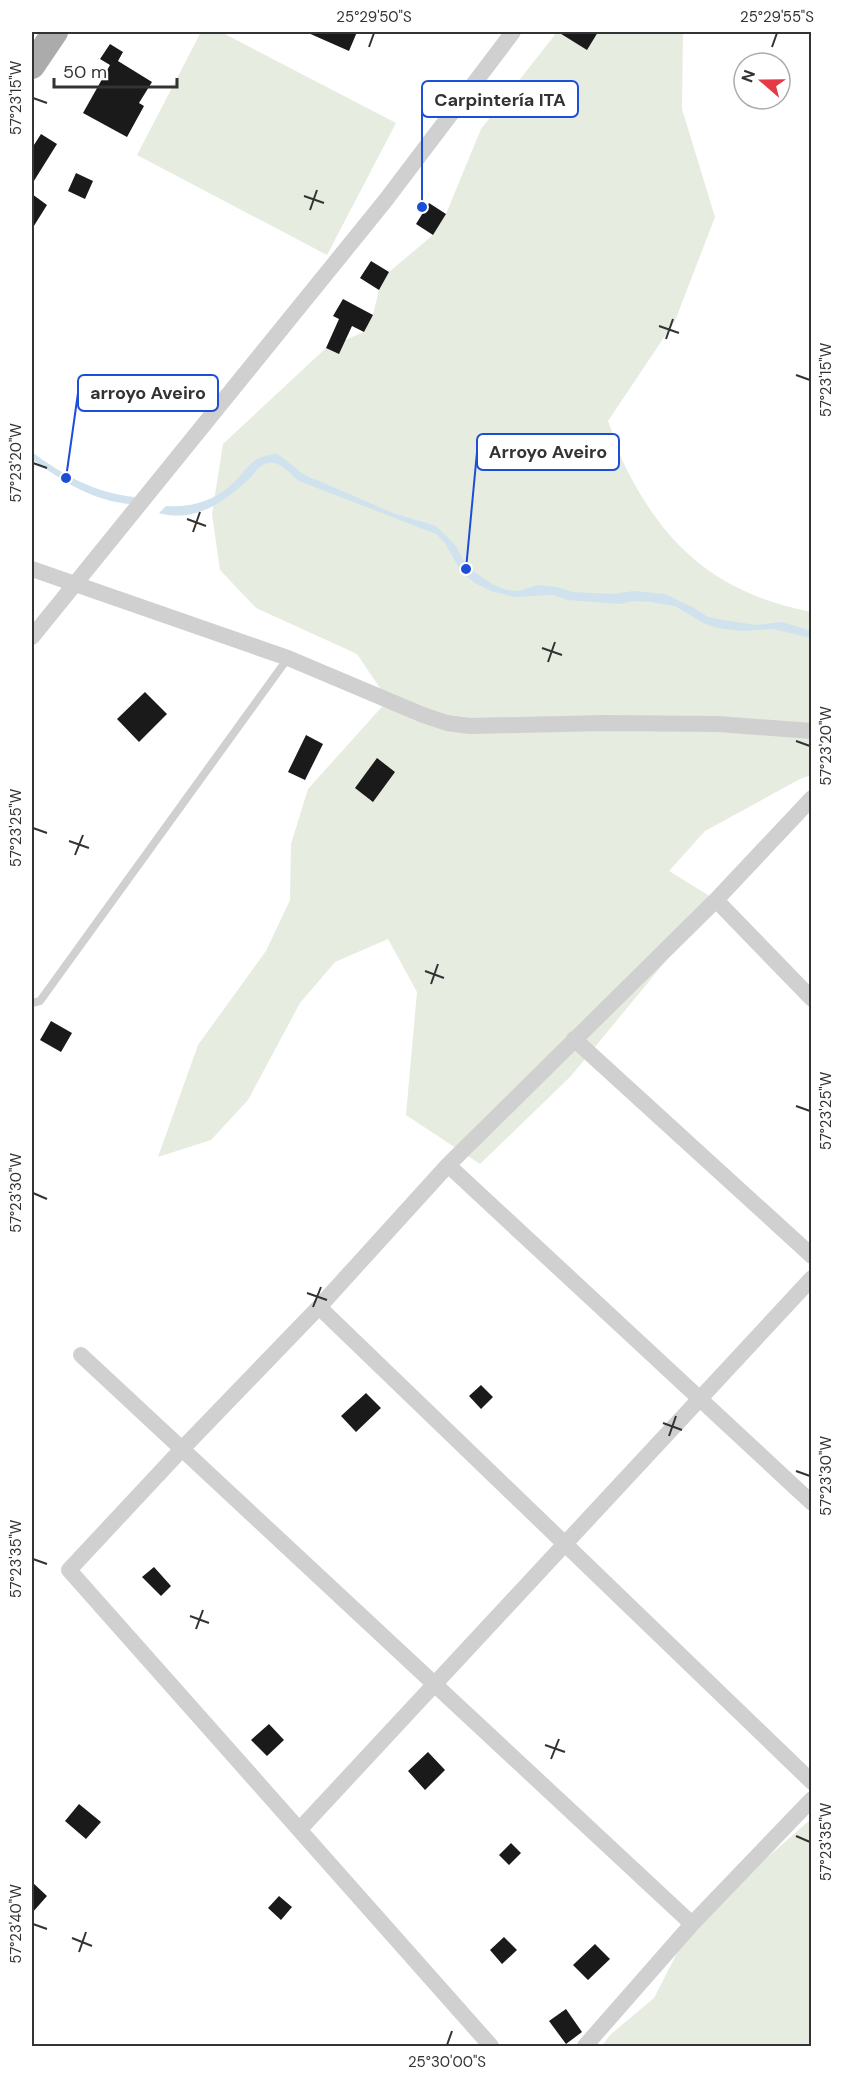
<svg xmlns="http://www.w3.org/2000/svg" width="843" height="2078" font-family="'DM Sans',sans-serif">
	<style>
		.green { fill: #e6ecdf }
		.water { fill: #cfe2ee }
		.building { fill: #1a1a1a }
		.lines { fill: none; stroke-linecap: round; stroke-linejoin: round }
		.service { stroke: #d0d0d0; stroke-width: 8 }
		.minor { stroke: #d0d0d0; stroke-width: 16 }
		.primary { stroke: #ababab; stroke-width: 26 }
		.ticks { fill: none; stroke: #333; stroke-width: 2 }
		.leader { fill: none; stroke: #1d4ed8; stroke-width: 2 }
		.callout-dot { fill: #1d4ed8; stroke: #fff; stroke-width: 2 }
		.callout { fill: #fff; stroke: #1d4ed8; stroke-width: 2 }
		.callout-label { font-size: 18px; text-anchor: middle; font-weight: bold; fill: #333 }
		.neatline { fill: none; stroke: #333; stroke-width: 2 }
		.ticks-label { font-size: 15px; text-anchor: middle; fill: #333 }
	</style>
	<rect width="100%" height="100%" fill="#fff"/>
	<path class="green" d="M201 32H221L396 123 327 255 137 155Z
		M557 32H683L682 109 715 217 675 321 608 421C614 436 618 453 626 468 667 550 721 594 811 612V775L800 779 705 831 669 871 716 900 571 1076 480 1164 406 1115 417 992 388 939 335 962 300 1003 248 1100 211 1140 158 1157 198 1045 266 951 290 900 291 844 308 789 388 700 357 654 256 608 220 570 212 514 223 444 326 348 364 332 373 315 379 290 389 272 433 235 446 214 481 129Z
		M811 1819V2046H602L610 2035 654 1998 692 1924Z"/>
	<path class="water" d="M32 452C61 474 97 494 135 497L131 504C95 502 60 480 32 459Z
		M277 454C291 462 301 476 317 480L393 513 436 526 456 546 467 567 492 584 506 590 519 591 538 585 556 587 573 592 612 594 634 591 665 594 694 608 708 617 723 620 756 625 782 622 811 631V638L773 629 741 631 718 628 705 624 675 606 650 602 634 601 620 604 580 601 568 600 552 595 514 597 491 591 475 583 462 573 445 543 436 534 299 481C289 474 282 461 268 463 260 464 255 473 250 478 225 502 195 523 159 513L166 506C189 508 215 501 232 484 250 467 250 456 277 454Z"/>
	<path class="building" d="M306 32H357L349 51Z
		M558 32H598L587 50Z
		M110 44 123 52 118 61 152 82 139 103 144 106 127 137 83 113 110 65 100 59Z
		M41 134 57 144 32 184V148Z
		M76 173 93 181 85 199 68 191Z
		M32 194 47 205 32 229Z
		M429 203 446 214 433 235 416 224Z
		M371 261 389 272 379 290 360 278Z
		M343 299 373 315 364 332 352 326 339 354 326 348 339 319 333 316Z
		M145 692 167 714 139 742 117 719Z
		M306 735 323 744 305 780 288 772Z
		M377 758 395 772 373 802 355 788Z
		M51 1021 72 1033 61 1052 40 1040Z
		M481 1385 493 1397 481 1409 469 1396Z
		M366 1393 381 1408 356 1432 341 1416Z
		M154 1567 171 1586 161 1596 142 1577Z
		M269 1724 284 1740 267 1756 251 1740Z
		M428 1752 445 1770 425 1790 408 1771Z
		M79 1804 101 1822 86 1839 65 1821Z
		M511 1843 521 1853 509 1865 499 1855Z
		M32 1882 47 1896 32 1913Z
		M279 1896 292 1907 281 1920 268 1908Z
		M504 1937 517 1950 502 1964 490 1950Z
		M595 1944 610 1959 588 1980 573 1965Z
		M566 2009 582 2032 566 2044 549 2021Z"/>
	<g class="lines">
		<path class="service" d="M32 1003 40 1001 288 658"/>
		<path class="minor" d="M32 569 288 658 423 715 447 723 470 726 605 723 718 724 812 731
			M32 637 385 201 513 32
			M716 900 812 999
			M574 1039 812 1256
			M448 1165 812 1503
			M319 1307 812 1782
			M81 1355 692 1924
			M300 1829 812 1278
			M491 2046 69 1570 182 1449 319 1307 448 1165 716 900 812 798
			M585 2046 692 1924 812 1799"/>
		<path class="primary" d="M32 66 55 32"/>
	</g>
	<path class="ticks" d="M369 47 374 33M772 47 777 33M33 98 47 103M304 196 324 203M310 210 317 190M659 326 679 333M666 339 673 319M796 375 810 380M33 463 47 468M187 519 206 526M193 532 200 512M542 648 562 655M548 662 555 642M796 741 810 746M33 828 47 833M69 841 89 848M75 855 83 835M425 971 444 978M431 984 438 964M796 1106 810 1111M33 1193 47 1199M307 1293 327 1300M313 1307 321 1287M663 1423 682 1430M669 1436 676 1416M796 1471 810 1476M33 1559 47 1564M190 1616 209 1623M196 1629 203 1610M545 1745 565 1752M551 1759 559 1739M796 1836 810 1842M33 1924 47 1929M72 1938 92 1946M79 1952 86 1932M447 2045 452 2031"/>
	<path class="leader" d="M422 207L422 99M66 478L78 393M466 569L477 452"/>
	<g class="callout-dot">
		<circle cx="422" cy="207" r="6"/>
		<circle cx="66" cy="478" r="6"/>
		<circle cx="466" cy="569" r="6"/>
	</g>
	<g class="callout">
		<rect x="422" y="81" width="156" height="36" rx="6"/>
		<rect x="78" y="375" width="140" height="36" rx="6"/>
		<rect x="477" y="434" width="142" height="36" rx="6"/>
	</g>
	<g class="callout-label">
		<text x="500" y="106">Carpintería ITA</text>
		<text x="148" y="399">arroyo Aveiro</text>
		<text x="548" y="458">Arroyo Aveiro</text>
	</g>
	<rect width="843" height="2078" fill="none" stroke="#ffffff" stroke-width="66"/>
	<g transform="translate(762 81) rotate(290)"><circle r="28" fill="#ffffff" stroke="#adadad" stroke-width="1.5"/>
	<path d="M0-4.5L10 22L0 15L-10 22Z" fill="#e63946"/>
	<text y="-9" font-size="16" font-weight="bold" text-anchor="middle" fill="#333333">N</text>
	</g>
	<path d="M54 78v9h123v-9" fill="none" stroke="#333333" stroke-width="3"/>
	<text x="63" y="78" font-size="18" fill="#333333" stroke="#ffffff" stroke-width="4.5" paint-order="stroke">50 m</text>
	<rect x="33" y="33" width="777" height="2012" class="neatline"/>
	<g class="ticks-label">
		<text x="374" y="22">25°29'50"S</text>
		<text x="777" y="22">25°29'55"S</text>
		<text transform="translate(16 98) rotate(-90)" y="5">57°23'15"W</text>
		<text transform="translate(826 380) rotate(-90)" y="5">57°23'15"W</text>
		<text transform="translate(16 463) rotate(-90)" y="5">57°23'20"W</text>
		<text transform="translate(826 746) rotate(-90)" y="5">57°23'20"W</text>
		<text transform="translate(16 828) rotate(-90)" y="5">57°23'25"W</text>
		<text transform="translate(826 1111) rotate(-90)" y="5">57°23'25"W</text>
		<text transform="translate(16 1193) rotate(-90)" y="5">57°23'30"W</text>
		<text transform="translate(826 1476) rotate(-90)" y="5">57°23'30"W</text>
		<text transform="translate(16 1559) rotate(-90)" y="5">57°23'35"W</text>
		<text transform="translate(826 1842) rotate(-90)" y="5">57°23'35"W</text>
		<text transform="translate(16 1924) rotate(-90)" y="5">57°23'40"W</text>
		<text x="447" y="2067">25°30'00"S</text>
	</g>
</svg>
